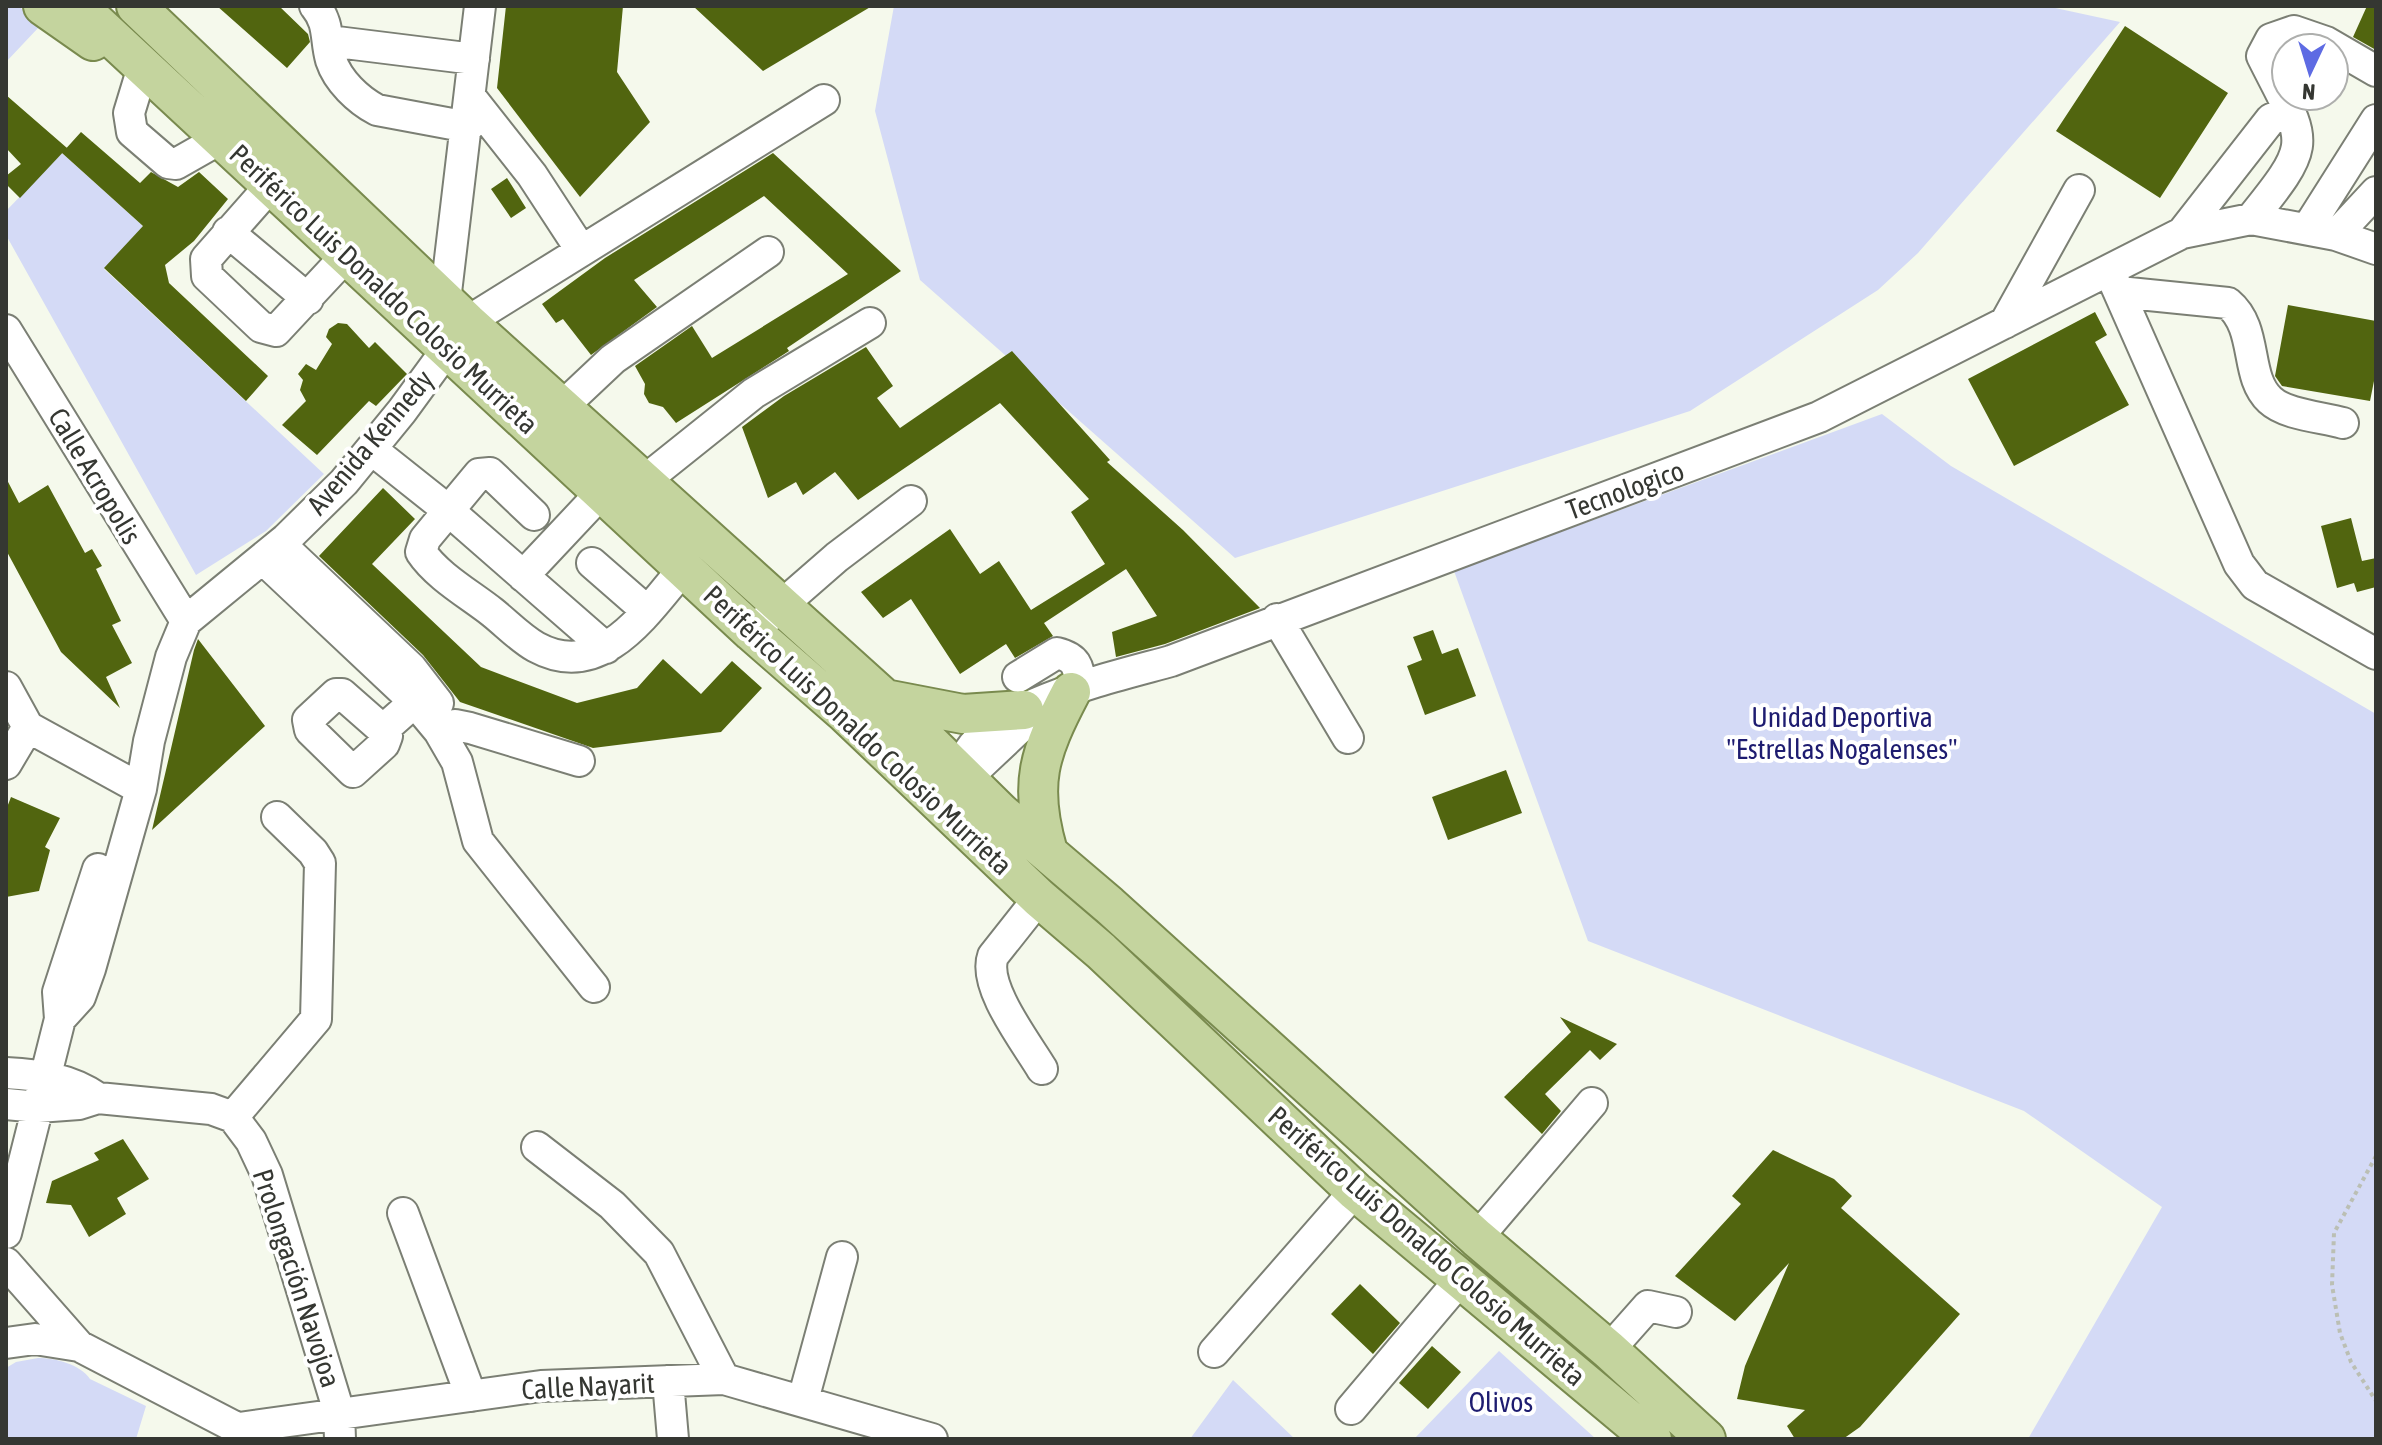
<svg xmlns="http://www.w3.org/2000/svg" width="2382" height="1445" font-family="'Asap Condensed',sans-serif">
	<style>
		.green { fill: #d4daf6 }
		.building { fill: #51650f }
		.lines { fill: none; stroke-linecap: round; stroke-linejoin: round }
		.minor-casing { stroke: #7b7f74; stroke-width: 34 }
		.major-casing { stroke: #798a4e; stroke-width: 42 }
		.path { stroke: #bbbfb4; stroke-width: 4; stroke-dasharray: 4 4; stroke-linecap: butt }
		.minor { stroke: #fff; stroke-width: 30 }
		.major { stroke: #c4d49e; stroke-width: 38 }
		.labels { text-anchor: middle; stroke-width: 8; stroke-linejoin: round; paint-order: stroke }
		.street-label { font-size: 28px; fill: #353732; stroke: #fff }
		.park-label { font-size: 28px; fill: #1e1c70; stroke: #fff }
	</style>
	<rect width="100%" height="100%" fill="#f5f9ec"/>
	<path class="green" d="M6 6H19L39 27 6 62Z
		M894 6H2046L2120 22 1918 253 1878 290 1690 411 1235 558 920 280 875 111Z
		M62 153 143 226 104 269 324 474 266 531 196 575 6 235V211Z
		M1882 414 1951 466 2376 714V1439H2028L2162 1207 2024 1111 1588 941 1454 571Z
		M1499 1351 1596 1439H1414Z
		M38 1358C55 1358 80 1364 90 1379L146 1406 136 1439H6V1368L16 1362Z
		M1233 1380 1295 1439H1190Z"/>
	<path class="building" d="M217 6H279L308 34 310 42 287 68Z
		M506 6H623L617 72 650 122 580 197 497 88Z
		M693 6H872L763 71Z
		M2367 6H2376V50L2353 37Z
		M2125 26 2228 93 2160 198 2056 131Z
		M6 95 67 148 20 198 6 184V176L21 164 6 148Z
		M81 132 140 183 151 172 178 187 199 172 228 199 194 241 165 265 169 283 268 376 246 401 104 268 143 226 62 153Z
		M773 153 901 271 787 348 789 351 676 423 663 407 649 403 644 394 645 384 635 366 692 326 712 358 848 274 764 196 634 280 657 307 591 355 563 319 556 323 542 304 605 258Z
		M507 178 526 208 511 218 491 189Z
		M2288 305 2376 321V371L2370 401 2282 386 2275 376Z
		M2095 312 2107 335 2095 342 2129 405 2014 466 1968 379Z
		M338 323 347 324 369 348 375 342 407 374 376 406 369 401 317 455 282 425 306 401 300 390 303 380 298 374 306 364 316 370 332 344 326 337 329 329Z
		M866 347 893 386 877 398 900 428 1012 351 1110 460 1107 462 1183 530 1260 608 1165 644 1116 657 1112 632 1157 616 1126 569 1044 623 1053 636 1015 658 1006 644 960 674 911 599 883 618 861 592 950 529 980 574 999 561 1031 610 1105 564 1071 512 1089 499 1000 403 858 500 835 472 803 495 796 482 768 498 742 427 784 396Z
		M6 478 19 503 48 485 85 553 92 549 102 566 96 569 121 621 112 625 132 663 106 677 120 708 61 652 6 550Z
		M383 488 415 519 372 564 481 667 577 703 637 688 663 659 701 694 732 661 762 688 721 732 593 748 460 702 423 655 319 556Z
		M2351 518 2362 561 2376 558V587L2357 592 2354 583 2337 588 2321 526Z
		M1433 630 1442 654 1458 648 1476 696 1425 715 1407 666 1422 660 1413 637Z
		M198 639 265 726 152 830 194 650Z
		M1506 770 1522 813 1448 840 1432 797Z
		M11 797 60 818 45 847 50 850 39 891 6 897V810Z
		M1560 1017 1617 1044 1600 1060 1590 1050 1545 1094 1561 1111 1542 1134 1504 1097 1571 1032Z
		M123 1139 149 1179 117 1198 126 1214 89 1237 71 1205 46 1203 52 1181 99 1160 94 1153Z
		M1773 1150 1834 1179 1852 1196 1841 1208 1960 1314 1860 1427 1843 1439H1795L1787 1426 1805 1410 1737 1399 1745 1366 1789 1263 1735 1321 1675 1276 1741 1204 1732 1196Z
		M1360 1284 1400 1323 1373 1354 1331 1314Z
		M1432 1346 1461 1372 1428 1409 1399 1383Z"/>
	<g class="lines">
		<defs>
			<path id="minor" d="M315 6C330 24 325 39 331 60 338 81 358 100 377 110L468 127
				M329 41 474 59
				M143 67 129 113 132 132 168 163 176 164 220 139
				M472 99 532 175 581 250
				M286 168 206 259 207 276 261 327 276 331 346 256
				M2251 219C2316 139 2306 144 2262 56L2271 39 2294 31 2326 42 2376 71
				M2307 229 2376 120
				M228 232 308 299
				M2182 233 2271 119 2289 112
				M2336 235 2376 192
				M2109 270 2239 564 2255 585 2376 654
				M2119 292 2228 303C2259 329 2244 376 2270 400 2286 415 2322 417 2343 423
				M445 301 480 6
				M2005 323 2079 190
				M6 330 186 621
				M562 407 613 359 768 252
				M371 449 449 511 606 648
				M644 481 754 393 870 323
				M534 515 490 473 479 474 425 539 421 552C437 576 469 594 492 612 506 623 520 638 536 647 602 683 647 611 684 568
				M280 544 411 668 438 703
				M263 559 414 701 439 731 457 762 478 841 594 987
				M592 563 647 611
				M523 576 617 476
				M767 618 837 557 911 501
				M1277 619 1348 738
				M1018 677 1057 653C1078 658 1078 667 1081 687
				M6 687 28 727 141 789
				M1047 702 978 767 961 771C970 708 1118 676 1171 661L1819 417 2182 233 2251 219 2336 235 2376 249
				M383 730 387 736 384 744 353 772 310 730 308 720 336 694H342L383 730 428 690
				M439 731 455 725 470 728 579 761
				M6 764 28 727
				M1039 898 993 956C982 986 1026 1042 1042 1069
				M60 1019 80 997 90 969 141 789 149 741 171 657 186 621 286 539 344 482 402 411 467 322 824 100
				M6 1073C40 1075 69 1078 98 1098
				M6 1104 38 1107 79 1104 98 1098 211 1109 233 1117 251 1141 267 1175 339 1412 340 1439
				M233 1117 316 1019 320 863 313 852 277 817
				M537 1147 612 1205 659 1253 724 1379
				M403 1213 471 1396
				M6 1233 60 1019 58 992 98 869
				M1477 1238 1592 1103
				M6 1263 79 1346 256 1438
				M6 1343 35 1339 79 1346
				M1609 1350 1648 1306 1676 1312
				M1214 1352 1355 1191
				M668 1381 673 1439
				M803 1400 842 1257
				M1351 1409 1460 1280
				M239 1428 541 1386 724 1379 932 1439"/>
			<path id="major" d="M43 6 93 41
				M78 6 752 632 846 714 1039 898 1101 951 1355 1191 1652 1439
				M136 6 467 322 885 699 1001 813 1109 905 1477 1238 1609 1350 1706 1439
				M885 699 963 714 1024 710
				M1048 852C1028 784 1039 753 1071 692"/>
		</defs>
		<use href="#minor" class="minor-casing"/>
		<use href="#major" class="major-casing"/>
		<path class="path" d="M2376 1156 2334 1233 2332 1285 2340 1333 2351 1362 2376 1401
			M2331 1439H2350"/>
		<use href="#minor" class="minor"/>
		<use href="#major" class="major"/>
	</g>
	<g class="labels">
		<g class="street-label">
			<text transform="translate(384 289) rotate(43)" y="10">Periférico Luis Donaldo Colosio Murrieta</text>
			<text transform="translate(370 442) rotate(-50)" y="10">Avenida Kennedy</text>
			<text transform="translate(95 476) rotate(59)" y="10">Calle Acropolis</text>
			<text transform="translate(1625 490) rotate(-20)" y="10">Tecnologico</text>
			<text transform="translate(858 730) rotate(43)" y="10">Periférico Luis Donaldo Colosio Murrieta</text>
			<text transform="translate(1427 1246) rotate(41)" y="10">Periférico Luis Donaldo Colosio Murrieta</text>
			<text transform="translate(297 1278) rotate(72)" y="10">Prolongación Navojoa</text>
			<text transform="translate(588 1386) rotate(-3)" y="10">Calle Nayarit</text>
		</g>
		<g class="park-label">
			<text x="1842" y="727">Unidad Deportiva<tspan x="1842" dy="32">"Estrellas Nogalenses"</tspan></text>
			<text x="1501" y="1412">Olivos</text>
		</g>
	</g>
	<rect width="2382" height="1445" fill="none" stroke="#353732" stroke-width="16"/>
	<g transform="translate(2310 72) rotate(184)"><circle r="38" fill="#ffffff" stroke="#aeafad" stroke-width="2"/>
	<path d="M0-6L14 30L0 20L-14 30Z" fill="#5e6be3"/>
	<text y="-12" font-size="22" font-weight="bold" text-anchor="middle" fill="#353732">N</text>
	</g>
</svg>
